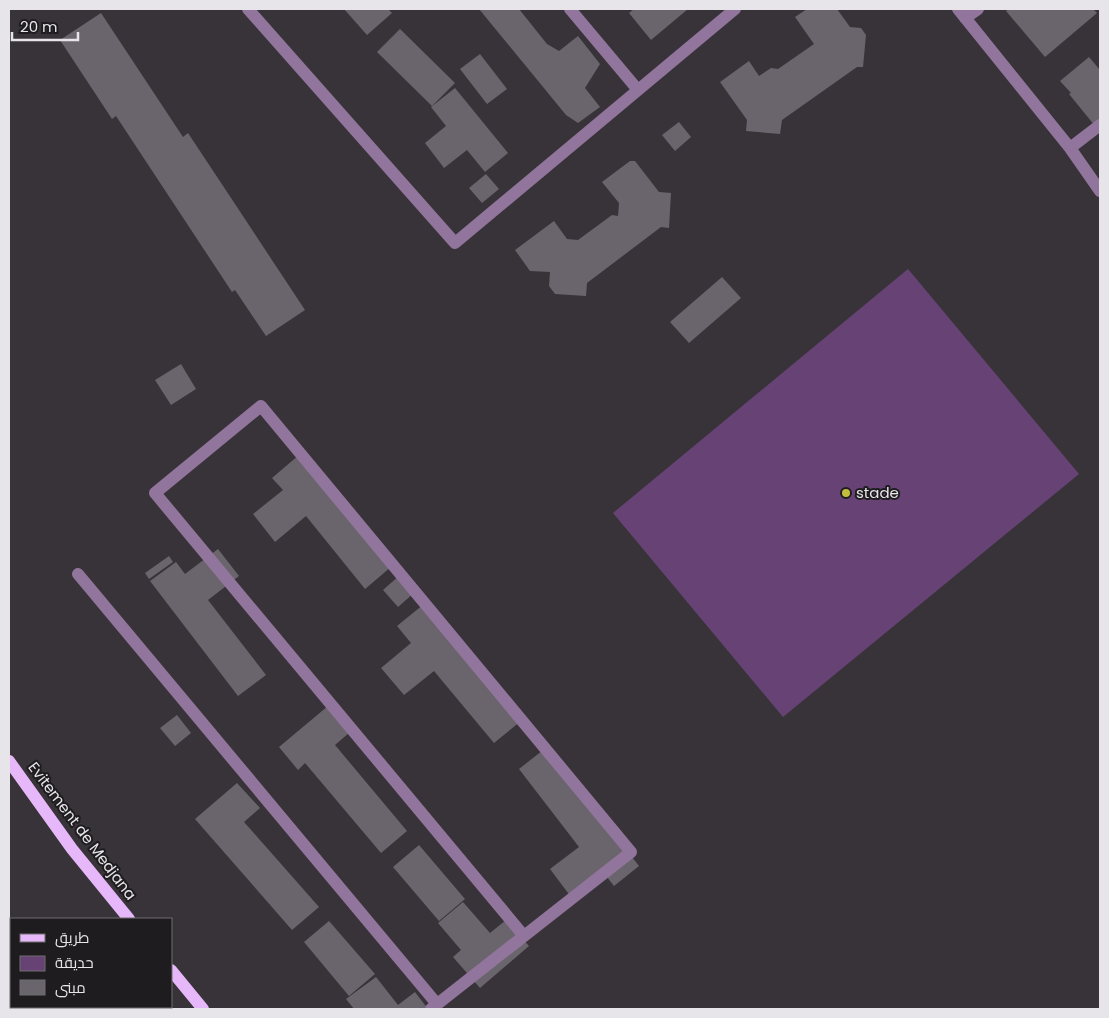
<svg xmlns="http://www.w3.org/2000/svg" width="1109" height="1018" font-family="Poppins,Cairo,sans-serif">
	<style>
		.green { fill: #674375 }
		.building { fill: #6a656c }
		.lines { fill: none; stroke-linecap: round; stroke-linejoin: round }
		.minor { stroke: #91759c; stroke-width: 12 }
		.major { stroke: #e7b8f9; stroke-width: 12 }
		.poi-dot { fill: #c3bd3e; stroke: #1e1c1f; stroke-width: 2 }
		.labels { text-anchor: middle; stroke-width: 4; stroke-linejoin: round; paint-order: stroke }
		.poi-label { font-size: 15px; fill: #e7e5e9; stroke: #1e1c1f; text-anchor: start }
		.street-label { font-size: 15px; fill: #e7e5e9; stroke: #1e1c1f }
	</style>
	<rect width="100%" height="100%" fill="#383339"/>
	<path class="green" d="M908 269 1079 474 783 717 613 513Z"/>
	<path class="building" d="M344 9H388L392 13 367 35Z
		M479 9H519L547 44 559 51 578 36 600 64 585 88 600 107 578 123 566 115Z
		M634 9H688L651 40 629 13Z
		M807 9H837L850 27 861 28 866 35 863 67H857L782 120 780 134 746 131 747 120 720 82 749 61 759 76 771 68 778 69 814 44 795 17Z
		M1009 9H1093L1097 13 1045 57 1006 11Z
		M101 13 183 137 188 133 305 310 266 336 235 290 232 292 116 116 112 119 60 40Z
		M400 29 455 83 432 106 377 52Z
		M480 54 507 89 487 104 460 69Z
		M1089 57 1100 70V121L1095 126 1069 94 1071 93 1060 81Z
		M455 88 508 153 485 172 467 150 444 168 425 143 446 126 431 107Z
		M679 122 691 137 675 151 662 135Z
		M630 161H635L659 192 671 193 669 228 661 227 587 283 586 296 555 294 549 286 550 272 530 271 515 250 554 221 567 239 578 240 612 215 618 216 619 203 602 182Z
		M486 174 499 189 482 203 469 188Z
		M722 277 741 298 689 343 670 322Z
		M181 364 196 389 171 405 155 380Z
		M299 455 391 567 365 589 306 516 275 542 253 514 283 490 272 478Z
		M218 549 239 576 208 600 266 675 238 696 150 581 176 562 185 574Z
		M169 556 173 562 149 579 145 573Z
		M400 575 415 592 398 607 383 590Z
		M424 604 521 721 494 743 434 671 404 695 381 668 411 643 397 626Z
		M328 706 350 732 335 745 407 831 381 853 305 763 298 770 279 747Z
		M177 715 191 733 175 746 160 728Z
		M547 747 639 866 614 886 603 872 571 897 550 869 579 847 519 769Z
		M237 783 260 808 244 822 319 907 292 930 195 819Z
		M419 845 465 899 439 921 393 867Z
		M463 902 490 933 506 920 529 946 480 988 453 957 461 950 438 923Z
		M329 921 375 974 349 996 304 942Z
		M376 977 398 1005 415 992 428 1009H354L346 999Z"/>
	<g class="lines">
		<path class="minor" d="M248 9 455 243 735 9
			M570 9 638 90
			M958 9 1070 148 1100 191
			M965 18 978 9
			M1070 148 1100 125
			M78 574 437 1004
			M431 1009 631 852 261 406 155 493 524 936"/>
		<path class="major" d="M9 761 72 849 129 919
			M171 970 203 1009"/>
	</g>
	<circle class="poi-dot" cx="846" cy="493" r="5"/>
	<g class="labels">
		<g class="poi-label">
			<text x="856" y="498">stade</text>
		</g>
		<g class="street-label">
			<text transform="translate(82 831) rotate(53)" y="5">Evitement de Medjana</text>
		</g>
	</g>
	<rect width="1109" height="1018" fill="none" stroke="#e7e5e9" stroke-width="20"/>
	<rect x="10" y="918" width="162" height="90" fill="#1e1c1f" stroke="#6e6c70"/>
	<rect x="20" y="934" width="25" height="8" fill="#e7b8f9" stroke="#6e6c70"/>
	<text x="55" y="943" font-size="15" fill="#e7e5e9">طريق</text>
	<rect x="20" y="956" width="25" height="15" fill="#674375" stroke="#6e6c70"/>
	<text x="55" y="968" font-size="15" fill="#e7e5e9">حديقة</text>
	<rect x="20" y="980" width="25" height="15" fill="#6a656c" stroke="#6e6c70"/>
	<text x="55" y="993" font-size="15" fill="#e7e5e9">مبنى</text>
	<path d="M12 32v8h66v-8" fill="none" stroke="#e7e5e9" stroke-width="2.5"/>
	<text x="20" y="32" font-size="15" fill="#e7e5e9" stroke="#1e1c1f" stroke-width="4" paint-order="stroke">20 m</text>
</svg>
